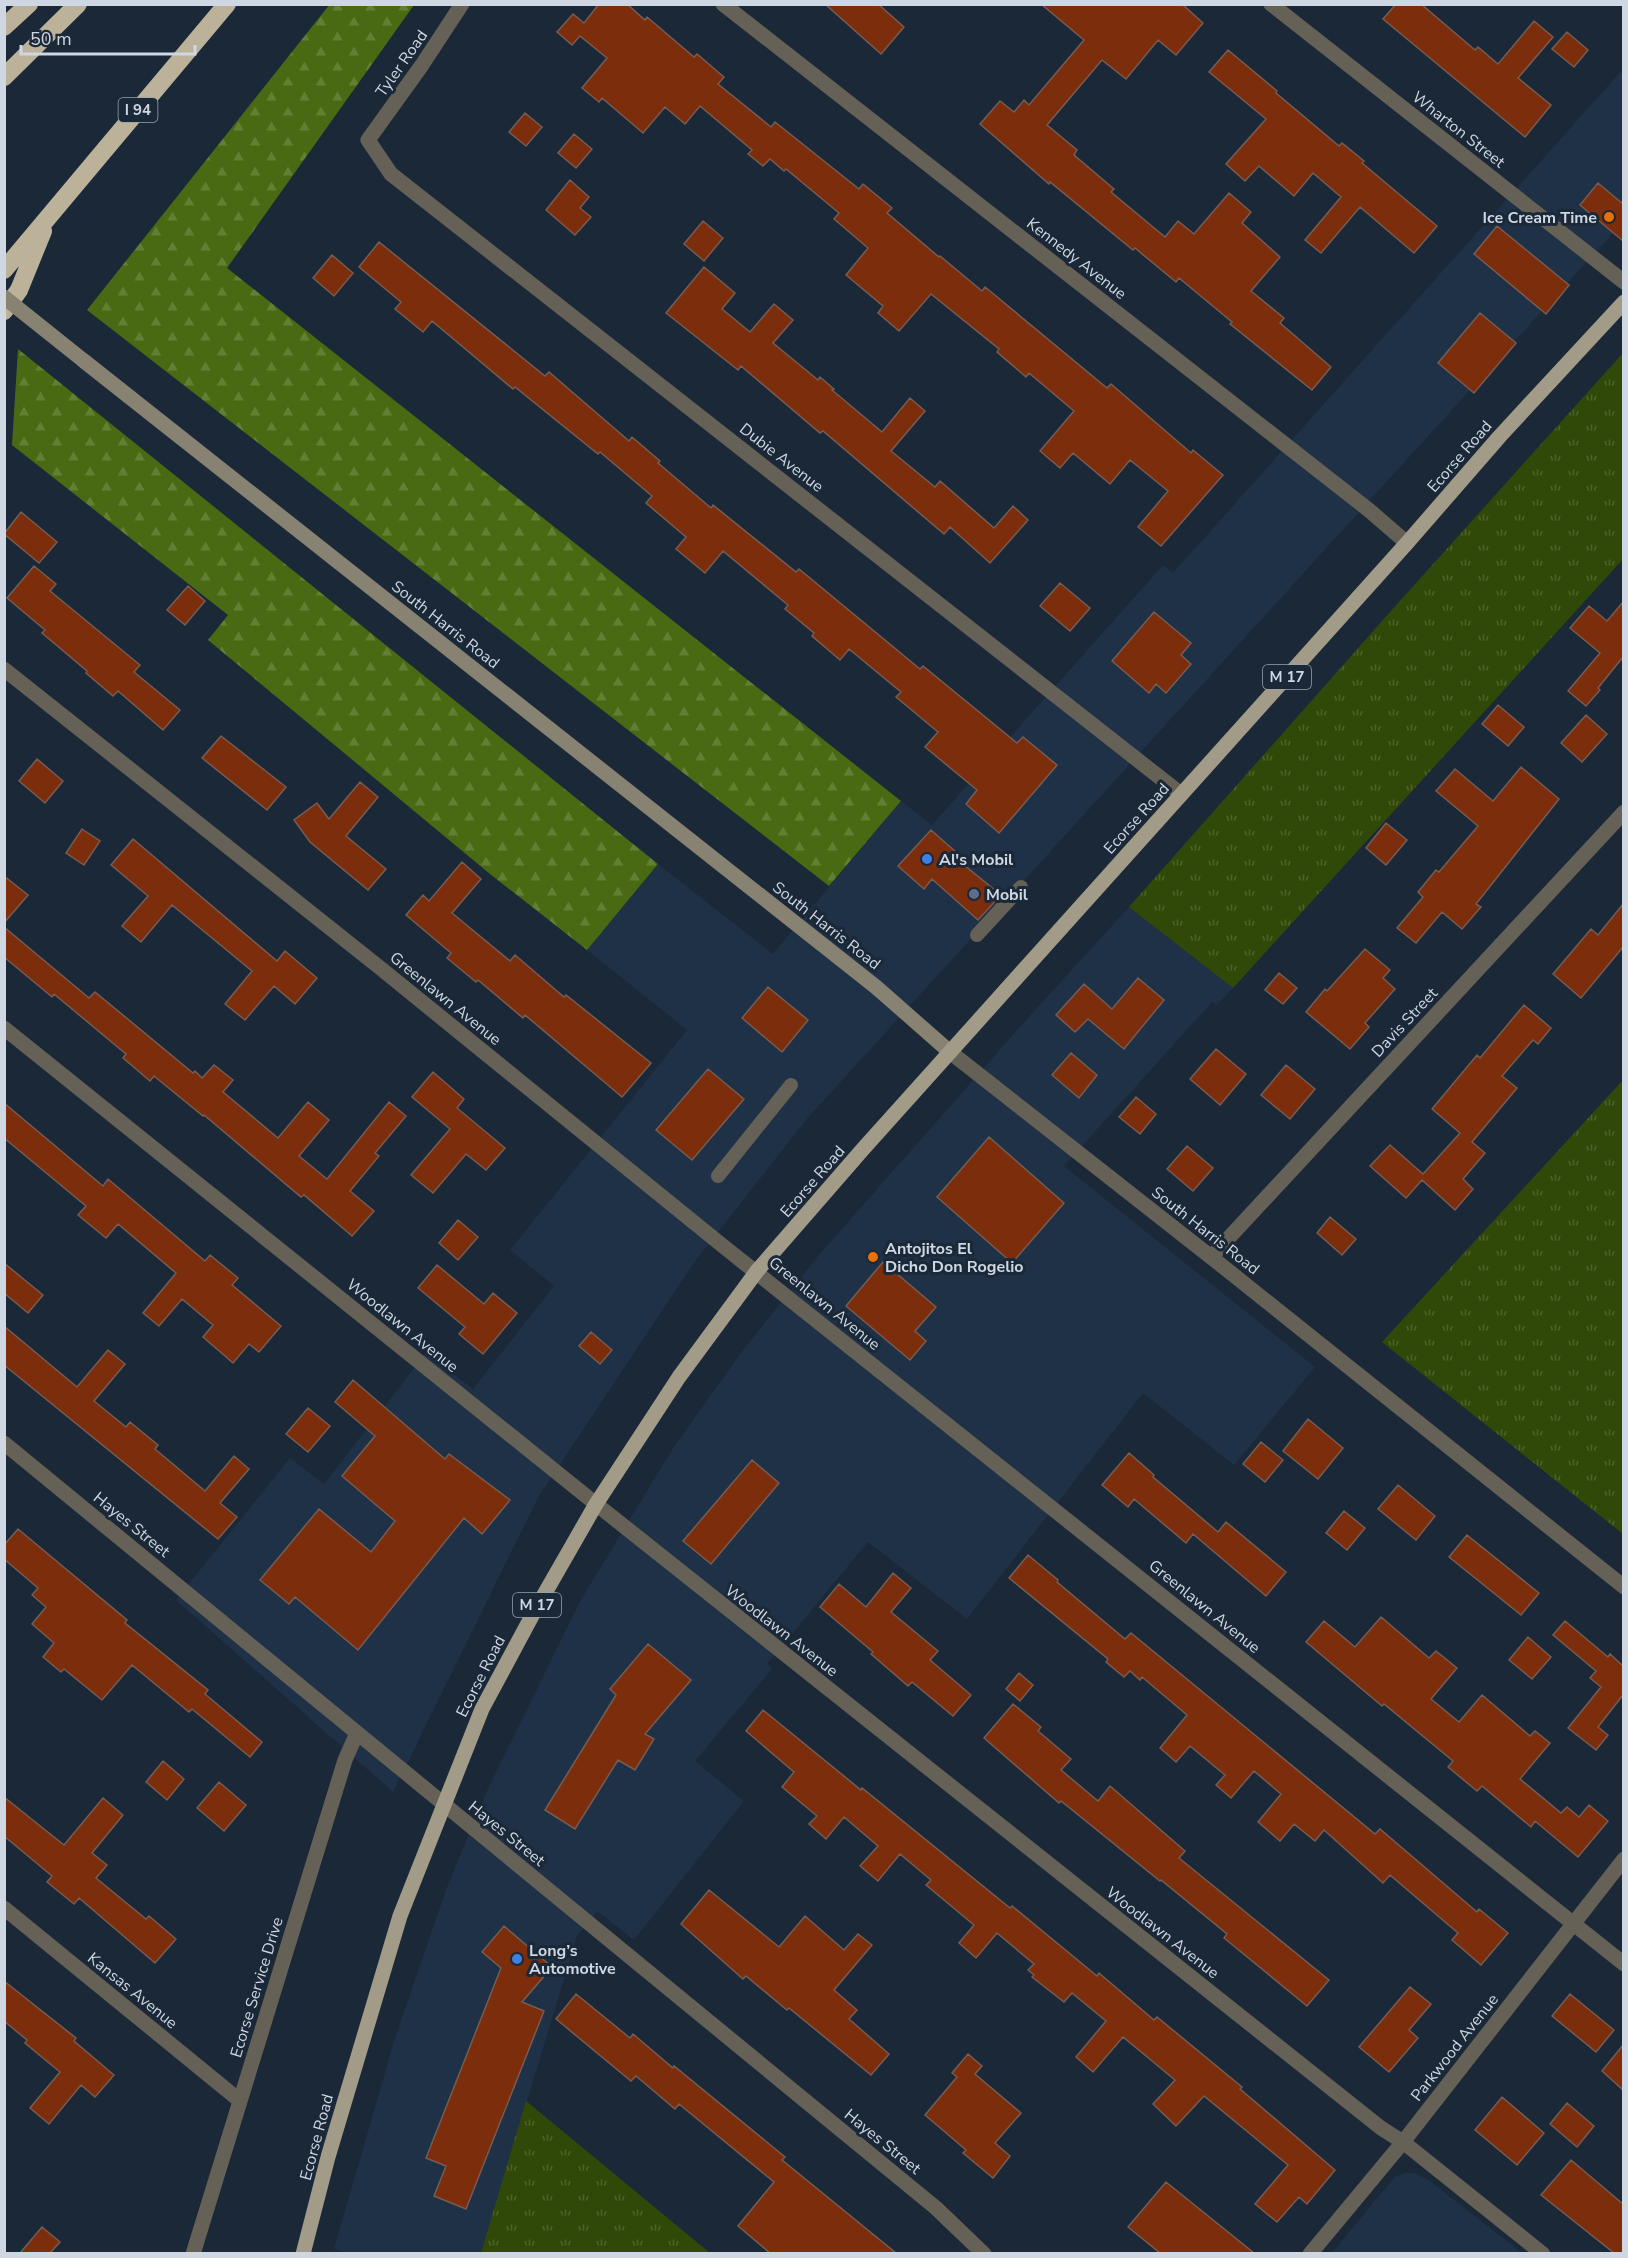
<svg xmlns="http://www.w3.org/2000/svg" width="1628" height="2258" font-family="'Nunito Sans',sans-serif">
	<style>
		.built { fill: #1f3146 }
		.grass { fill: url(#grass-tufts) }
		.forest { fill: url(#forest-firs) }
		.building { fill: #7c2d0b; stroke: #765d54; stroke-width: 1.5 }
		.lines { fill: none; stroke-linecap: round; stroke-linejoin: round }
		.service { stroke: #656157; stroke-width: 14 }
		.minor { stroke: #656157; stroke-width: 15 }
		.tertiary { stroke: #656157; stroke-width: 15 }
		.secondary { stroke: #878272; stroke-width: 15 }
		.primary { stroke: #a29b87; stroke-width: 15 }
		.motorway { stroke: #bbb299; stroke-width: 18 }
		.secondary-bridge { stroke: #878272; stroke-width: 15 }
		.food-dot { fill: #e8710a; stroke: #1b2838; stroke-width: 2 }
		.shop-dot { fill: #3f7fe0; stroke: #1b2838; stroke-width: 2 }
		.service-dot { fill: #5c6f8a; stroke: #1b2838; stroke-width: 2 }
		.labels { text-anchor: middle; stroke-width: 6; stroke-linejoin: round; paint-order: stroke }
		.shield { fill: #1b2838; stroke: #98a2af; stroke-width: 1.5 }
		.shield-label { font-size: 15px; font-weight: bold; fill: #ced7e2 }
		.street-label { font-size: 16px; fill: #ced7e2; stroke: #1b2838 }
		.poi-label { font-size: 16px; font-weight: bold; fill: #ced7e2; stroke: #1b2838; text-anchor: start }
	</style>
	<defs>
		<pattern id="grass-tufts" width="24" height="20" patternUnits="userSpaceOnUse" patternTransform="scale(1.5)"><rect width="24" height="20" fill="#314908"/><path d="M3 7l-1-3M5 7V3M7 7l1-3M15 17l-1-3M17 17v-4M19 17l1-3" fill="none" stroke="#4e622c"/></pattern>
		<pattern id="forest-firs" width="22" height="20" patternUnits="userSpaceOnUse" patternTransform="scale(1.5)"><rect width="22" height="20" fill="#496a12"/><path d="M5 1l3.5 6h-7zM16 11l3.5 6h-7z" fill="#627f34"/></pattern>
	</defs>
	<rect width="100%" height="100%" fill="#1b2838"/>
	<path class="built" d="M1623 69V222L806 1120 693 1264 539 1496 393 1792 176 1600 290 1458 324 1484 426 1353 473 1389 554 1286 510 1250 687 1030 587 950 658 864 773 954 901 801 932 825 1163 565 1173 573Z
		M1129 907 1233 988 1217 1005 1212 1002 1064 1166 1315 1367 1234 1465 1143 1393 967 1619 868 1542 767 1664 772 1669 695 1761 744 1801 634 1940 597 1911 577 1936 481 2253 352 2254 334 2249 395 2038 447 1887 486 1793 579 1603 673 1448 743 1350 818 1256 1035 1010Z
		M1406 2173H1415L1430 2181 1522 2253H1332L1382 2192 1396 2176Z"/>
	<path class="grass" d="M1623 353V559L1233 988 1129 907 1390 612Z
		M1623 1080V1534L1382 1342Z
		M526 2101 710 2253H481Z"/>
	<path class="forest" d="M330 4 414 5 227 268 901 801 829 886 87 310Z
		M18 349 658 864 587 950 490 874 208 640 228 615 12 445Z"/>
	<path class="building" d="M599 4H627L645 20 647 17 694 57 697 54 724 77 718 84 771 127 775 122 859 189 863 184 892 208 887 213 939 257 940 256 982 291 985 287 1107 388 1111 384 1191 453 1193 450 1223 475 1161 546 1138 527 1168 491 1130 460 1110 484 1073 453 1060 468 1040 451 1074 411 1029 373 1026 377 997 352 999 349 931 294 899 331 878 313 883 306 846 275 868 248 834 219 839 213 786 169 784 171 770 159 763 166 748 154 752 150 700 106 685 124 665 107 643 133 602 98 599 102 582 88 607 58 580 36 572 45 557 32 573 14 584 23Z
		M825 4H878L904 27 881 54Z
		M1041 4H1182L1203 23 1176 55 1158 40 1126 79 1102 60 1047 125 1077 150 1074 155 1114 189 1111 192 1165 237 1178 221 1194 234 1229 193 1251 212 1242 223 1280 257 1251 291 1284 318 1280 323 1331 367 1312 390 1230 324 1232 322 1179 278 1176 282 1135 248 1133 250 1050 182 1049 184 980 124 1000 101 1014 112 1024 100 1029 105 1084 40Z
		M1396 4H1421L1475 50 1478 47 1498 64 1534 21 1553 37 1518 78 1551 105 1525 137 1383 19Z
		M1567 32 1588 50 1574 67 1552 49Z
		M1228 50 1277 91 1276 93 1339 146 1342 143 1364 161 1362 163 1437 226 1414 253 1360 207 1321 253 1305 240 1341 197 1313 173 1294 196 1259 166 1245 181 1226 164 1266 119 1209 72Z
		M525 113 542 127 526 146 509 132Z
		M574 134 592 149 576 168 558 153Z
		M570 180 589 197 580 208 591 217 575 235 546 210Z
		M1598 183 1623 204V241L1580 205Z
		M703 221 723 238 704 261 684 244Z
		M1497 226 1569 285 1546 314 1474 254Z
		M379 242 545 376 549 372 629 441 632 437 660 461 658 463 711 508 713 505 796 572 799 569 920 669 923 666 1017 743 1023 737 1057 765 999 833 966 804 977 790 925 747 938 732 896 697 901 692 849 649 840 660 812 636 814 633 785 609 788 605 723 551 705 573 676 549 686 537 646 503 652 496 600 452 598 454 515 387 513 389 432 321 423 332 395 309 401 302 359 267Z
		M332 255 353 273 334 296 313 278Z
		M704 267 735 293 722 309 750 332 774 304 793 320 773 343 818 380 820 377 834 389 832 390 882 432 910 398 925 411 891 451 935 487 940 481 994 528 1013 506 1028 520 990 563 950 527 944 534 823 431 820 433 741 366 738 370 666 313Z
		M1480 313 1516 343 1474 393 1438 363Z
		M21 512 57 542 39 563 4 534Z
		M34 566 56 584 50 591 140 665 134 672 180 710 163 730 118 691 113 696 86 673 87 671 42 633 45 630 7 598Z
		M1060 583 1090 608 1070 631 1040 606Z
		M188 586 205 601 185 625 167 610Z
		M1623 602V657L1598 688 1600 690 1586 706 1568 691 1600 653 1570 628 1589 606 1607 621Z
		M1154 612 1191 643 1181 655 1191 664 1166 693 1156 684 1149 693 1112 661Z
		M1498 705 1524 727 1508 746 1482 724Z
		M1586 715 1607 734 1582 762 1561 743Z
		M221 736 286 787 267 810 202 758Z
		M37 759 63 781 45 803 19 781Z
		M1521 767 1559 799 1476 904 1481 907 1462 929 1442 912 1416 943 1397 928 1423 897 1418 892 1436 870 1439 872 1478 826 1436 791 1455 769 1493 801Z
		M360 782 378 797 346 836 386 869 368 890 310 842 294 820 317 803 329 819Z
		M1386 823 1407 840 1386 865 1366 848Z
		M82 829 100 841 84 865 66 853Z
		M931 830 956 852 953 856 1001 895 978 920 932 879 924 889 898 866Z
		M133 839 277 961 285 951 317 978 295 1004 274 986 245 1020 225 1004 252 971 172 905 141 942 122 926 148 896 111 865Z
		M462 862 481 879 452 913 510 961 515 955 564 997 566 995 651 1063 622 1097 525 1015 523 1018 478 980 476 982 447 958 451 953 406 915 423 895 429 901Z
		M4 876 28 895 4 923Z
		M1623 904V947L1581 998 1553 974 1591 929 1598 935Z
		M4 927 89 998 95 992 193 1073 195 1071 202 1078 214 1065 233 1080 223 1092 278 1138 308 1102 329 1120 299 1156 327 1179 389 1102 406 1116 375 1153 379 1156 350 1191 374 1211 352 1236 304 1195 301 1197 204 1115 203 1116 154 1076 150 1081 123 1058 126 1054 54 994 52 997 4 957Z
		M1365 949 1390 970 1383 978 1395 989 1365 1023 1369 1027 1350 1049 1306 1012 1325 989 1327 991Z
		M1279 973 1297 988 1283 1004 1265 990Z
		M1138 978 1164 1000 1124 1049 1088 1019 1075 1032 1056 1015 1084 984 1112 1009Z
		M768 987 808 1020 782 1052 742 1018Z
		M1524 1005 1551 1028 1538 1044 1533 1040 1502 1076 1517 1088 1472 1142 1485 1153 1463 1179 1473 1189 1455 1210 1422 1180 1406 1198 1370 1166 1390 1145 1423 1174 1460 1133 1432 1109 1477 1055 1480 1058Z
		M1216 1049 1246 1074 1220 1105 1190 1079Z
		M1071 1053 1097 1075 1079 1098 1052 1075Z
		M1286 1065 1315 1089 1290 1119 1261 1095Z
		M708 1069 744 1099 692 1160 656 1130Z
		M433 1072 464 1099 457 1108 505 1148 486 1170 466 1154 433 1193 411 1175 450 1129 412 1097Z
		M1136 1097 1156 1114 1140 1134 1119 1117Z
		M4 1103 103 1186 108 1179 205 1261 210 1255 238 1278 232 1285 281 1326 259 1352 249 1344 233 1363 203 1337 213 1325 182 1299 159 1326 143 1313 176 1273 118 1224 106 1238 78 1215 86 1206 4 1138Z
		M989 1137 1064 1203 1012 1263 937 1197Z
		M1187 1146 1213 1168 1193 1191 1167 1169Z
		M1330 1217 1356 1239 1342 1255 1317 1233Z
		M458 1220 478 1237 458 1260 439 1243Z
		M883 1262 936 1307 915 1331 926 1341 910 1360 846 1306Z
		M4 1263 43 1295 28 1313 4 1293Z
		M437 1265 484 1304 493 1293 517 1313 483 1354 459 1334 465 1327 418 1288Z
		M4 1326 77 1387 108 1350 125 1364 94 1401 126 1427 130 1422 158 1445 155 1449 205 1491 234 1456 249 1469 220 1503 237 1517 218 1539 4 1365Z
		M591 1332 612 1350 600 1364 579 1346Z
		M353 1380 445 1459 449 1454 510 1500 482 1534 464 1518 358 1650 295 1597 289 1604 260 1580 319 1509 371 1552 395 1521 342 1476 375 1436 335 1402Z
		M308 1408 330 1426 308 1452 286 1434Z
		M1308 1419 1343 1448 1318 1479 1283 1451Z
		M1261 1442 1283 1460 1265 1482 1243 1464Z
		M1129 1453 1154 1475 1153 1477 1218 1532 1226 1522 1286 1572 1266 1596 1193 1534 1186 1543 1134 1499 1128 1507 1102 1485Z
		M752 1460 779 1483 711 1564 683 1541Z
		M1398 1485 1435 1516 1416 1540 1378 1509Z
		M1344 1511 1365 1528 1347 1550 1326 1533Z
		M18 1529 127 1620 125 1623 208 1690 205 1694 262 1742 250 1757 192 1709 189 1712 132 1665 102 1700 64 1669 61 1672 43 1657 54 1643 32 1624 46 1607 32 1595 38 1588 4 1559V1545Z
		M1467 1535 1539 1593 1521 1615 1449 1557Z
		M1028 1555 1058 1580 1057 1582 1125 1639 1131 1633 1375 1834 1380 1829 1477 1912 1479 1909 1508 1933 1481 1965 1452 1940 1458 1933 1390 1875 1383 1883 1324 1830 1315 1841 1294 1824 1280 1841 1258 1822 1281 1794 1254 1771 1231 1798 1216 1785 1225 1775 1190 1746 1176 1762 1160 1748 1187 1715 1142 1677 1140 1680 1130 1671 1124 1677 1106 1662 1108 1659 1009 1578Z
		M893 1573 911 1588 891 1612 938 1651 930 1660 971 1695 953 1716 912 1682 908 1686 871 1654 873 1652 820 1607 839 1584 866 1607Z
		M1381 1617 1429 1658 1436 1651 1457 1668 1431 1699 1459 1722 1482 1695 1530 1736 1535 1731 1550 1743 1520 1779 1561 1813 1567 1807 1579 1817 1589 1805 1608 1821 1578 1857 1535 1821 1531 1827 1482 1786 1477 1791 1448 1767 1453 1761 1384 1704 1382 1706 1306 1642 1324 1621 1355 1647Z
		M1565 1621 1608 1657 1610 1654 1623 1666V1695L1598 1727 1608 1735 1596 1750 1568 1728 1601 1687 1590 1678 1596 1671 1553 1635Z
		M1528 1637 1551 1657 1532 1679 1509 1660Z
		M648 1644 691 1680 645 1734 654 1739 635 1770 618 1760 575 1829 545 1810 616 1695 610 1689Z
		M1019 1673 1033 1685 1020 1701 1006 1689Z
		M1013 1704 1041 1727 1038 1731 1071 1759 1061 1770 1098 1801 1110 1786 1185 1851 1179 1858 1329 1980 1307 2006 1224 1938 1227 1934 1161 1880 1160 1881 1061 1801 1059 1803 984 1738Z
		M763 1710 861 1790 862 1788 1010 1908 1012 1906 1097 1976 1099 1973 1154 2020 1157 2017 1242 2087 1240 2089 1335 2170 1307 2204 1299 2197 1277 2222 1255 2204 1288 2165 1204 2096 1176 2126 1153 2104 1175 2080 1123 2037 1093 2072 1076 2057 1106 2021 1072 1993 1064 2002 1032 1977 1034 1975 1028 1970 1034 1964 997 1933 976 1958 959 1943 974 1925 926 1885 931 1880 900 1854 878 1881 860 1866 878 1846 844 1817 826 1839 809 1824 817 1816 782 1787 794 1772 746 1731Z
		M163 1761 184 1779 167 1800 146 1782Z
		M219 1782 246 1805 224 1831 197 1808Z
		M4 1797 64 1845 103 1798 123 1815 92 1853 107 1865 96 1878 146 1919 149 1916 176 1939 155 1963 79 1898 74 1904 47 1882 52 1876 4 1836Z
		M709 1890 779 1947 805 1916 844 1950 858 1934 872 1945 834 1990 857 2010 849 2019 889 2054 871 2075 789 2008 787 2010 746 1976 743 1979 681 1924Z
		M504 1926 552 1967 522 2002 544 2011 466 2209 434 2196 446 2166 426 2158 501 1968 482 1952Z
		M4 1981 76 2038 74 2041 114 2075 95 2097 81 2085 49 2124 30 2108 60 2072 25 2043 27 2040 4 2021Z
		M1410 1987 1431 2004 1409 2030 1418 2038 1389 2072 1359 2047Z
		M576 1994 630 2038 633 2034 673 2068 674 2066 785 2157 782 2160 896 2253H770L738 2226 774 2182 679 2104 675 2109 636 2076 631 2081 556 2019Z
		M1570 1994 1614 2030 1596 2052 1552 2016Z
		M1623 2045V2090L1602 2071Z
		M968 2054 982 2066 975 2074 1021 2113 995 2143 1010 2156 993 2178 963 2153 966 2150 925 2115 957 2077 952 2073Z
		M1502 2097 1544 2133 1517 2165 1475 2130Z
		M1567 2103 1594 2126 1577 2147 1550 2124Z
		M1571 2160 1623 2204V2253H1614L1541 2195Z
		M1166 2182 1254 2253H1160L1128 2227Z
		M42 2227 60 2242 50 2253H20Z"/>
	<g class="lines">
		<path class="service" d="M977 935 1021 887
			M718 1176 791 1085"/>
		<path class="minor" d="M462 4 422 65 368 140 391 174 1181 794
			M723 4 1370 511 1407 543
			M1271 4 1624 282
			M4 669 379 967 723 1246 1624 1964
			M4 1028 596 1504 1381 2128 1403 2142 1543 2254
			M1211 1257 1624 812
			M4 1443 936 2208 984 2254
			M4 1908 239 2100
			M193 2254 345 1760 357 1733"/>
		<path class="tertiary" d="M950 1052 1211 1257 1624 1587
			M1310 2254 1403 2142 1624 1859"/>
		<path class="secondary" d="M84 361 876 987 950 1052"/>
		<path class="primary" d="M303 2254 328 2157 400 1916 482 1709 533 1614 596 1504 679 1377 757 1271 863 1149 1407 543 1500 436 1624 302"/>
		<path class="motorway" d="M4 27 29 4
			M4 77 78 4
			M4 270 227 4
			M4 311 19 290 43 231"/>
		<path class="secondary-bridge" d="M4 297 84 361"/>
	</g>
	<g class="food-dot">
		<circle cx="1609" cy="217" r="6"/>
		<circle cx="873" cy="1257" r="6"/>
	</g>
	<g class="shop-dot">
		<circle cx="927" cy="859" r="6"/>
		<circle cx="517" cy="1959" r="6"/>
	</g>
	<circle class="service-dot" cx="974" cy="894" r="6"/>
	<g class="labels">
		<g class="shield">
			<rect x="118.5" y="98" width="39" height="24" rx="4.5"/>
			<rect x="1263" y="665" width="48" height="24" rx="4.5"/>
			<rect x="513" y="1593" width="48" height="24" rx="4.5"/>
		</g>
		<g class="shield-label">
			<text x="138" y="115">I 94</text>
			<text x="1287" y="682">M 17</text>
			<text x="537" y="1610">M 17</text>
		</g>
		<g class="street-label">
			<text transform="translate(401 63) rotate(-55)" y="6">Tyler Road</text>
			<text transform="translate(1459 129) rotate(38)" y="6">Wharton Street</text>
			<text transform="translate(1077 258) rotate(38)" y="6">Kennedy Avenue</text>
			<text transform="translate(1459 456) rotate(-49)" y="6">Ecorse Road</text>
			<text transform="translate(782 457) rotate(38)" y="6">Dubie Avenue</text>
			<text transform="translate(446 624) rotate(38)" y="6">South Harris Road</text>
			<text transform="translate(1136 818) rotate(-48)" y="6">Ecorse Road</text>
			<text transform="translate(827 925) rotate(38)" y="6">South Harris Road</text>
			<text transform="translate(446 998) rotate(39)" y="6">Greenlawn Avenue</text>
			<text transform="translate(1404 1022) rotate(-47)" y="6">Davis Street</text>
			<text transform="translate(812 1181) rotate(-49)" y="6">Ecorse Road</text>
			<text transform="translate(1206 1230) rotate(38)" y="6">South Harris Road</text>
			<text transform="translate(825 1303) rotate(39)" y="6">Greenlawn Avenue</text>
			<text transform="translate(403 1325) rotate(39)" y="6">Woodlawn Avenue</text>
			<text transform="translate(132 1524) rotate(39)" y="6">Hayes Street</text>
			<text transform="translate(1205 1606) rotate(39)" y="6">Greenlawn Avenue</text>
			<text transform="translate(782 1630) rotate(38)" y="6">Woodlawn Avenue</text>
			<text transform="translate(480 1676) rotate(-63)" y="6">Ecorse Road</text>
			<text transform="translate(507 1833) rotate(39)" y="6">Hayes Street</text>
			<text transform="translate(1163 1932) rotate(38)" y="6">Woodlawn Avenue</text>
			<text transform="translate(256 1987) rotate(-73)" y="6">Ecorse Service Drive</text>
			<text transform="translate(133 1990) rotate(39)" y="6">Kansas Avenue</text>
			<text transform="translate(1454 2047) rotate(-52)" y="6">Parkwood Avenue</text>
			<text transform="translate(316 2137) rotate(-75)" y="6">Ecorse Road</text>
			<text transform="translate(883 2141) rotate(39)" y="6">Hayes Street</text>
		</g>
		<g class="poi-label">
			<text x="1597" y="223" text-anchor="end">Ice Cream Time</text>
			<text x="939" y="865">Al's Mobil</text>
			<text x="986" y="900">Mobil</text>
			<text x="885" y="1254">Antojitos El<tspan x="885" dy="18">Dicho Don Rogelio</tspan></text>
			<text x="529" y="1956">Long’s<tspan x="529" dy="18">Automotive</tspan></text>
		</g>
	</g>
	<rect width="1628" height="2258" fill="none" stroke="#ced7e2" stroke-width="12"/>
	<path d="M21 45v9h174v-9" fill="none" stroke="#ced7e2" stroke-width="3"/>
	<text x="30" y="45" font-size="18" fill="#ced7e2" stroke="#1b2838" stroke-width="4.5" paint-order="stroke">50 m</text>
</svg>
